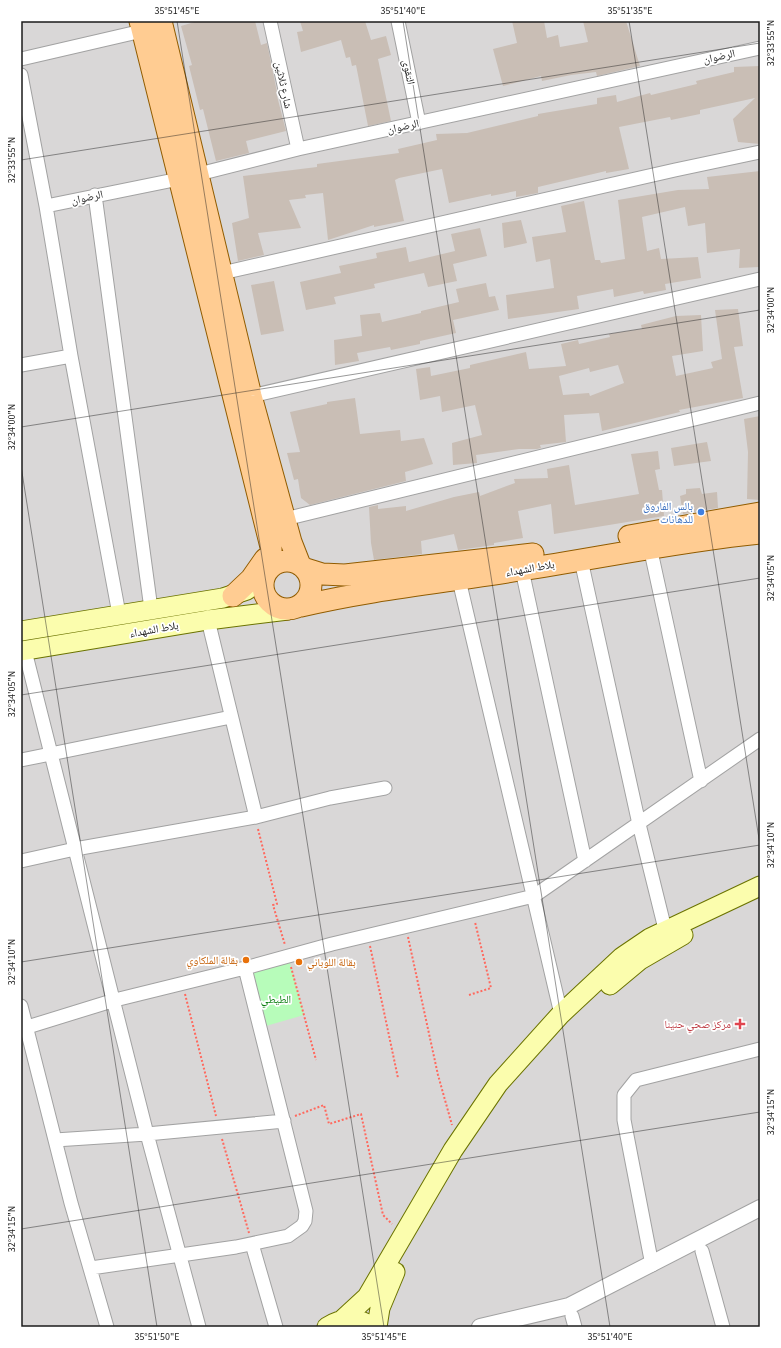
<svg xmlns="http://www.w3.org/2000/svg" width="781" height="1348" font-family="'Source Sans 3','Noto Naskh Arabic',sans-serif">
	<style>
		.residential { fill: #d9d7d7 }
		.park { fill: #b7fcba }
		.building { fill: #c9beb5; fill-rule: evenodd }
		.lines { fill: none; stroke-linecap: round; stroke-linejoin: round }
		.minor-casing { stroke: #a2a2a2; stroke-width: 15 }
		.tertiary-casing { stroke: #a2a2a2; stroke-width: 18 }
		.secondary-casing { stroke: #6b7300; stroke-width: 21 }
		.primary-casing { stroke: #915c00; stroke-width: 23 }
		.path { stroke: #ff695e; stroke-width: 2; stroke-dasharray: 2 2; stroke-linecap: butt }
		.minor { stroke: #fff; stroke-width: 13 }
		.tertiary { stroke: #fff; stroke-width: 16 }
		.secondary { stroke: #fbfdad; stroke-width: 19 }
		.primary { stroke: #ffcc92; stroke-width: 21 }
		.ticks { fill: none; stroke: #1b1b1b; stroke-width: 1; stroke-opacity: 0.45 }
		.shop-dot { fill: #3f7fe0; stroke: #fff; stroke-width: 1.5 }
		.food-dot { fill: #e8710a; stroke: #fff; stroke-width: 1.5 }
		.health-dot { fill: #e0444e; stroke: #fff; stroke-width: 1.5 }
		.labels { text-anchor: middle; stroke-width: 3.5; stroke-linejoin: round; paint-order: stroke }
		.street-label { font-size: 11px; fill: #1b1b1b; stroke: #fff }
		.shop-label { font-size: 11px; fill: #366cbe; stroke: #fff; text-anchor: end }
		.food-label { font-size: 11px; fill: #c56008; stroke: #fff; text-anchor: end }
		.park-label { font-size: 11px; fill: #057c0b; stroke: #fff }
		.health-label { font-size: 11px; fill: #be3a42; stroke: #fff; text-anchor: end }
		.neatline { fill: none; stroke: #1b1b1b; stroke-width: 1.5 }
		.ticks-label { font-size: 10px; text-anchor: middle; fill: #1b1b1b }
	</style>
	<rect width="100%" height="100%" fill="#ede8df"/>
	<path class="residential" d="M21 21H760V1327H21Z"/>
	<path class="park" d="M288 956 304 1015 259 1028 245 968Z"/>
	<path class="building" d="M198 21H255L261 45 267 43 277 92H276L286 131 246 141 249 153 216 161 203 109 200 110 189 66 192 65 181 26Z
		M300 21H365L371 40 386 36 391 55 378 59 391 121 368 126 356 65 352 66 350 57 346 58 341 40 301 52 297 32 303 31Z
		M512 21H544L547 38 558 35 560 47 588 42 583 21H626L640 66 597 76 596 72 571 75 542 81 541 76 503 86 493 49 517 43Z
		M760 66V144L738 142 733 119 755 98 700 110V114L671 120 670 117 619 127 629 169 606 173V171L538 187V193L516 197V191L491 196V194L449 203 442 169 399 178 395 180 404 221 374 227V225L328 240 323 193 305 195 306 198 289 200 301 228 258 233 264 255 238 261 232 223 249 218 243 176 317 167V164L399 153 398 149 437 140 436 134 467 133 538 116V114L597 104V98L616 95 617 102 650 93 651 95 697 84 696 81 734 72V67Z
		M760 171 759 267 739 268 740 249 707 253 705 223 688 226 685 207 642 217 647 251 659 248 661 259 698 257 701 278 665 284 666 290 644 294 643 291 614 297 613 289 577 296 579 309 508 319 506 295 554 288 550 259 536 262 532 237 566 232 561 206 584 201 595 260H600L601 263 625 259 618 200 678 190 709 189 707 177Z
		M521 220 527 243 504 248 502 223Z
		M480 228 487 256 453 264 457 281 428 287 424 273 374 284 375 288 334 297 336 304 306 310 300 282 341 273 339 266 377 258 376 253 406 247 409 262 455 251 451 234Z
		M274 281 284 331 261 335 251 285Z
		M486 283 489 297 495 296 499 310 453 320 456 333 420 341V344L391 350 390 347 357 353 359 361 335 365 334 340 362 336 360 315 380 313 382 322 421 313V311L459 302 456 289Z
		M738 309 743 346 734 347 743 398 679 410 680 412 602 431 599 413 564 415 566 442 540 445 541 448 537 449H519L476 455 477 463 453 465 452 443 482 435 475 405 442 412 440 396 420 400 416 369 430 367 431 376 470 368V365L526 352 529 369 566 366 561 344 578 340 579 344 610 337 609 334 642 329 641 325 676 316 701 315 703 351 672 356 676 376 713 368 711 362 722 359 715 310ZM618 365 624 383 590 396 589 393 563 395 559 376 589 368 590 372Z
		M355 398 360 434 400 430 401 441 424 438 433 464 405 472 406 481 310 505 301 498 298 479 294 480 287 453 300 452 290 412 327 404V402Z
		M760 416V500L747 499 748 452 744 419Z
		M707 442 711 461 674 466 671 448Z
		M658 451 660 469 655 470 659 490H662L664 516 554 534 551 504 518 511 523 538 494 543V545L458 550 454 534 421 541 422 554 374 560 371 543 369 507 378 505V509L406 506V511L454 497 479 492 480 496 515 483 514 479 548 478 547 469 569 465 575 505 639 494 631 454Z
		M700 488 702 494 717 492 718 508 683 514 680 496 686 494V489Z"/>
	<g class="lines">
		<defs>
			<path id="minor" d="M270 21 298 149
				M398 21 419 123
				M21 59 142 31
				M21 75 46 206 71 356 119 614
				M95 195 151 609
				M46 206 179 179 298 149 760 48
				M222 273 675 170 760 152
				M21 365 71 356
				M251 396 760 279
				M285 519 760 403
				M650 547 701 781
				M581 560 639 824 665 929
				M522 570 585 861
				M459 580 561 1014
				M208 620 256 817
				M25 651 147 1134 199 1327
				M21 760 231 717
				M21 861 75 849 256 817 330 798 385 788
				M21 1006 71 1203 107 1327
				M21 1029 115 1000 245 968 332 944 534 896 760 739
				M55 1140 147 1134 284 1121
				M252 1244 276 1327
				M702 1251 723 1327
				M652 1265 624 1120V1095L636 1080 760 1049
				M91 1268 236 1247 288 1236 302 1226 305 1221 306 1211 245 968
				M572 1316 575 1327"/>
			<path id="tertiary" d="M480 1327 569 1306 760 1208"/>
			<path id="secondary" d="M21 631 223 598 247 590
				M21 651 208 620 288 610
				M610 985 640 960 683 935
				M342 1320 367 1297 453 1150 498 1084 561 1014 622 957 650 938 760 886
				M327 1327C341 1318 358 1316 372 1327
				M377 1327 380 1308 395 1272"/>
			<path id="primary" d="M140 21 271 547V567
				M161 21 251 396 291 542 300 565
				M629 536 760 513
				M263 585a24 24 0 1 1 48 0a24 24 0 1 1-48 0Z
				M306 569 322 574 345 575 533 554
				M233 596 251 579 265 559
				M301 606C373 589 447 582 520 570 600 558 679 541 760 533"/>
		</defs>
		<use href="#minor" class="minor-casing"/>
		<use href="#tertiary" class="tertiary-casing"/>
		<use href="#secondary" class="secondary-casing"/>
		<use href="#primary" class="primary-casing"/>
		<path class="path" d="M258 829 277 904 273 905 285 945
			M408 937 438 1075 452 1125
			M370 946 398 1078
			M291 967 316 1060
			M185 994 216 1116
			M469 995 491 988 475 922
			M295 1116 324 1105 329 1124 361 1114 383 1215 392 1224
			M222 1139 249 1233"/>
		<use href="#minor" class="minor"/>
		<use href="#tertiary" class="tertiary"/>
		<use href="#secondary" class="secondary"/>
		<use href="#primary" class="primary"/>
	</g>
	<path class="ticks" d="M177 21 384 1327M403 21 610 1327M629 21 760 845M21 160 760 43M21 427 760 310M21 466 157 1327M21 695 760 578M21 962 760 845M21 1229 760 1112"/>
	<circle class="shop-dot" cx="701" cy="512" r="4"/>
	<g class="food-dot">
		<circle cx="246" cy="960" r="4"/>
		<circle cx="299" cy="962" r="4"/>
	</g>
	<path class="health-dot" d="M738 1018h4v4h4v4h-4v4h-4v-4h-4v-4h4z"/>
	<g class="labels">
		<g class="street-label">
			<text transform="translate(719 56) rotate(-12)" y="4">الرضوان</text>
			<text transform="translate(409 72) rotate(78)" y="4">التقوى</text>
			<text transform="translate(284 85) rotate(78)" y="4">شارع ثلاثين</text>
			<text transform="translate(403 126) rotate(-12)" y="4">الرضوان</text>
			<text transform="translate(87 197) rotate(-12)" y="4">الرضوان</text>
			<text transform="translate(530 568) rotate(-10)" y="4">بلاط الشهداء</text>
			<text transform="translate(154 629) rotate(-10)" y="4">بلاط الشهداء</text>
		</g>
		<g class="shop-label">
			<text x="693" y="510">بالس الفاروق<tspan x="693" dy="13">للدهانات</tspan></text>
		</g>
		<g class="food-label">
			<text x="238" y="964">بقالة الملكاوي</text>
			<text x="307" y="966" text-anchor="start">بقالة اللوباني</text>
		</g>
		<g class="park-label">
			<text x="276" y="1003">الطيطي</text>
		</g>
		<g class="health-label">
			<text x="731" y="1028">مركز صحي حنينا</text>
		</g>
	</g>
	<rect width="781" height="1348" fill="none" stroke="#ffffff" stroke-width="44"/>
	<rect x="22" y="22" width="737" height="1304" class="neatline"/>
	<g class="ticks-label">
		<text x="177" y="14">35°51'45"E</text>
		<text x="403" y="14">35°51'40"E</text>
		<text x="630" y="14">35°51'35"E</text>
		<text transform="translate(770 43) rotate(-90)" y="4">32°33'55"N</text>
		<text transform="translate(11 160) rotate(-90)" y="4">32°33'55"N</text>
		<text transform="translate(770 310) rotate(-90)" y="4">32°34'00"N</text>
		<text transform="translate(11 427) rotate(-90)" y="4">32°34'00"N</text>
		<text transform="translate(770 578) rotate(-90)" y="4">32°34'05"N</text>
		<text transform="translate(11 694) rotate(-90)" y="4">32°34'05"N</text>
		<text transform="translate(770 845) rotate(-90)" y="4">32°34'10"N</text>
		<text transform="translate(11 962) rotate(-90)" y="4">32°34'10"N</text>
		<text transform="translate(770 1112) rotate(-90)" y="4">32°34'15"N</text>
		<text transform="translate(11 1229) rotate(-90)" y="4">32°34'15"N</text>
		<text x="157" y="1340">35°51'50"E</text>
		<text x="384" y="1340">35°51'45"E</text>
		<text x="610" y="1340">35°51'40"E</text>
	</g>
</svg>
